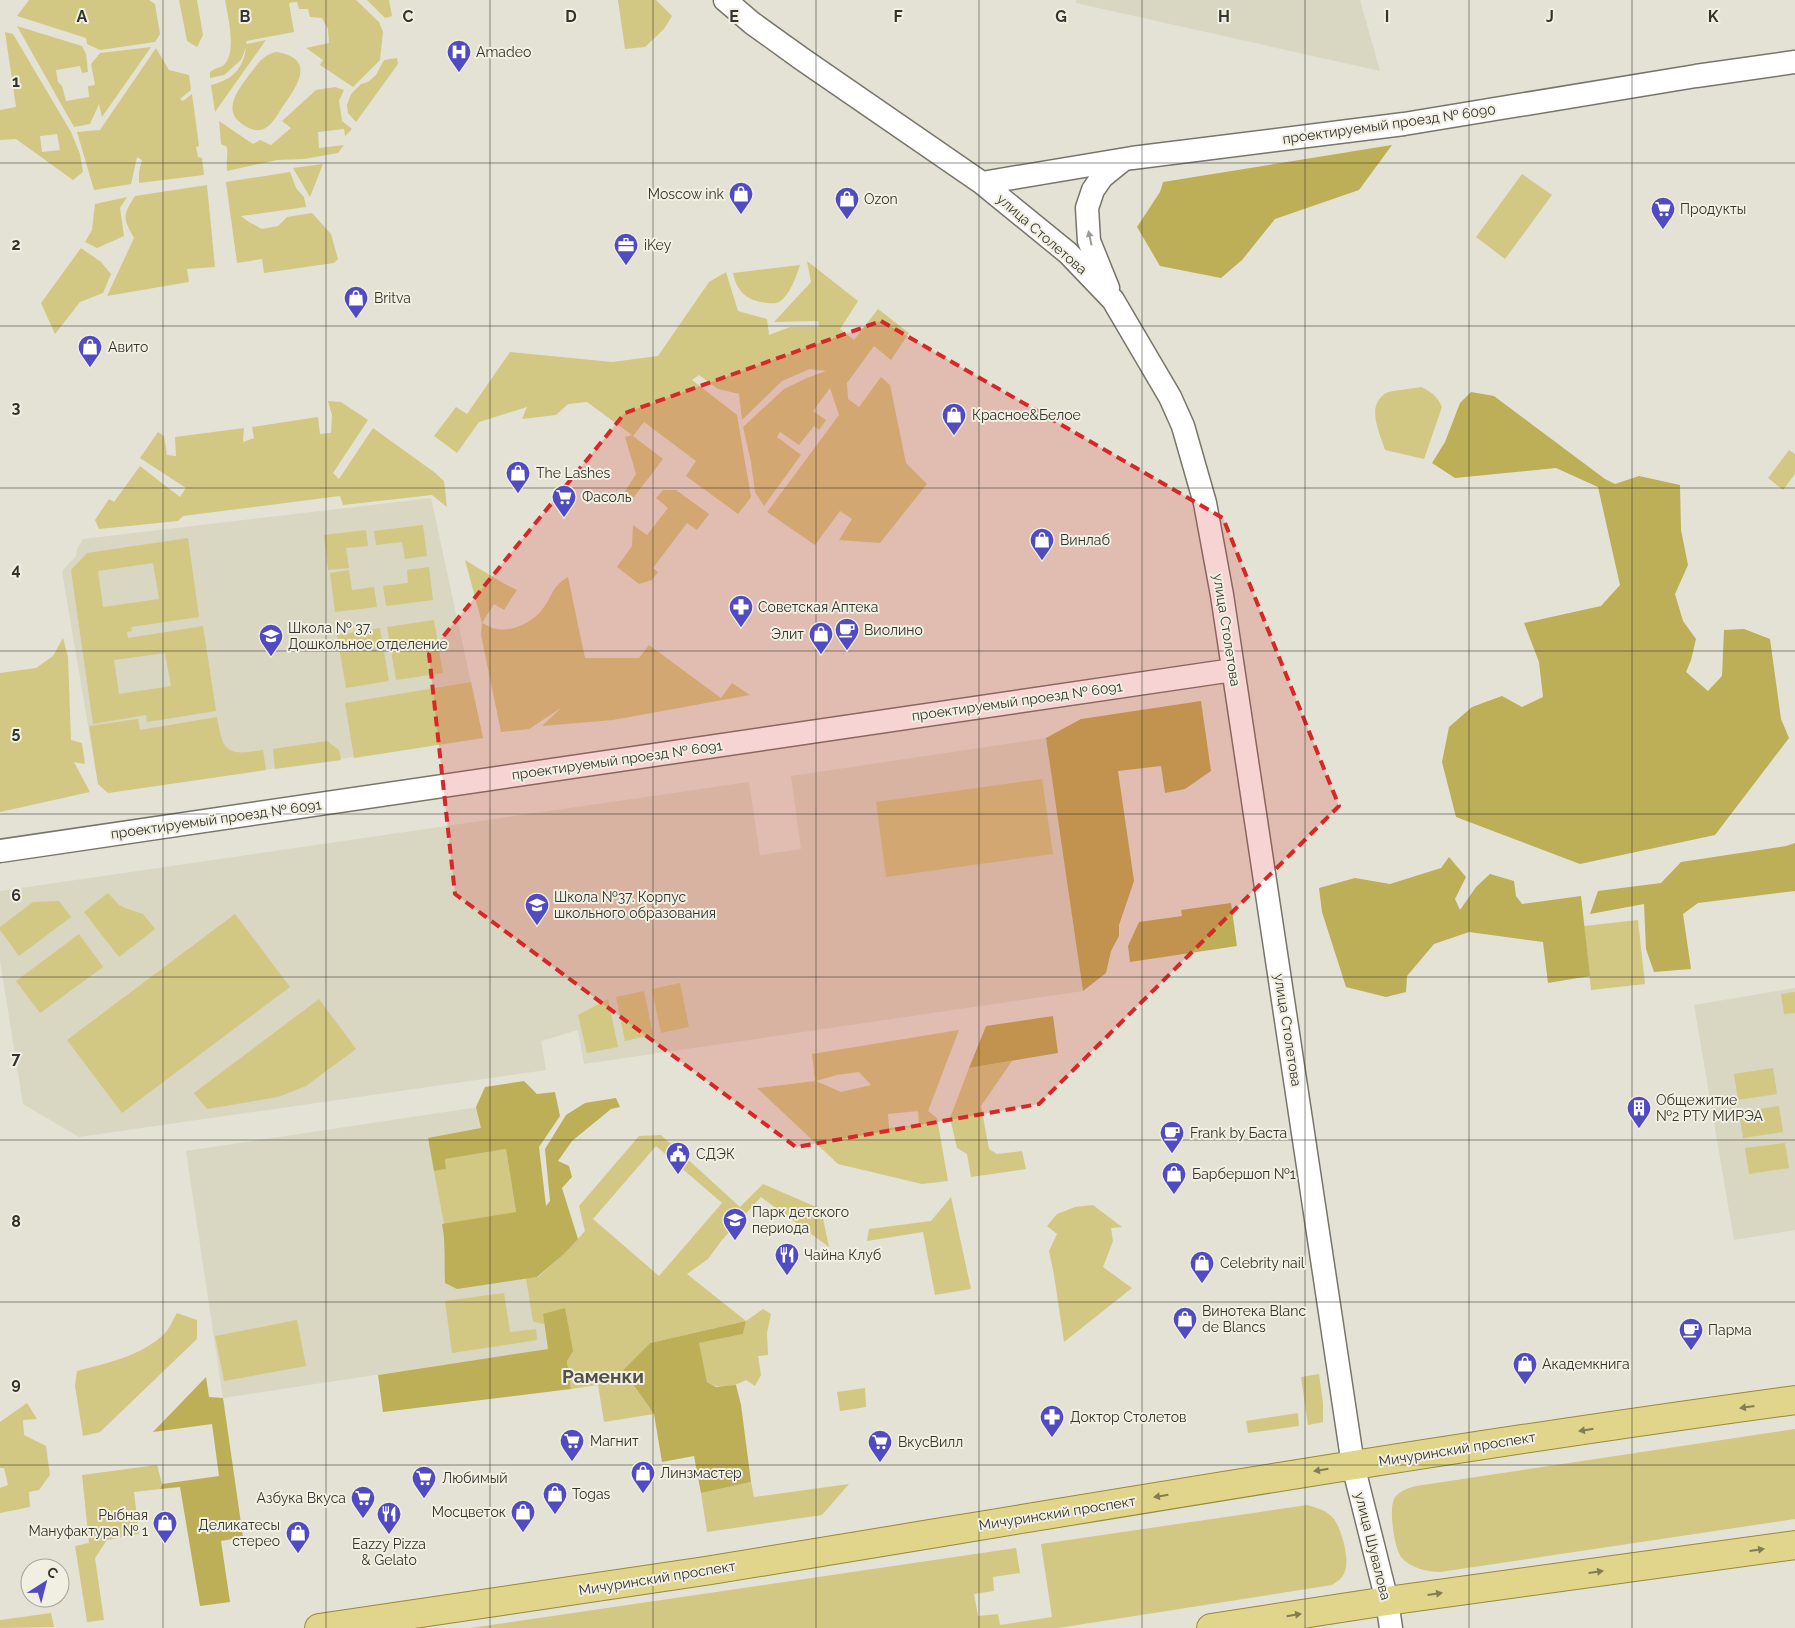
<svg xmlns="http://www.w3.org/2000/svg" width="1795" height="1628" font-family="Raleway,sans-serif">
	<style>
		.built { fill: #d9d6c1 }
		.green { fill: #d3c784; fill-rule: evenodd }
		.forest { fill: #bdae58 }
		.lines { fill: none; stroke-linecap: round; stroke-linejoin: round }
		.minor-casing { stroke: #78766a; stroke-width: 25 }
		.major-casing { stroke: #978a38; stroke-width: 30 }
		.minor { stroke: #fff; stroke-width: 22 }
		.major { stroke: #e1d48b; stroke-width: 28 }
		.oneway { fill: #9a9a96 }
		.oneway2 { fill: #827c58 }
		.marked { fill: #d62828; fill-opacity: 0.2; stroke: #d62828; stroke-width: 4; stroke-dasharray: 10 6; stroke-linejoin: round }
		.grid { fill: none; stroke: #34342e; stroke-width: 1; stroke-opacity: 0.55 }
		.labels { text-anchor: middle; stroke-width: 4; stroke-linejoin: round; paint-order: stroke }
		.poi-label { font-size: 14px; fill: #34342e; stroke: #f1efe1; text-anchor: start }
		.street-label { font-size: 14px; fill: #34342e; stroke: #f1efe1 }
		.district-label { font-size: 19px; font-weight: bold; fill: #535145; stroke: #f1efe1 }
		.grid-label { font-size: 16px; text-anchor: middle; font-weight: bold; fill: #34342e; stroke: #f1efe1; stroke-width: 4; stroke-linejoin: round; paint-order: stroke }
	</style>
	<rect width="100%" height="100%" fill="#e4e2d4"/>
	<path class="built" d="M1076 0H1360L1380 71 1076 3Z
		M431 498 483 738 108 793 98 784 62 571 76 556 77 549 83 539Z
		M1046 738 1083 991 584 1064 578 1030 541 1041 546 1070 79 1137 23 1104 0 961V891L749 782 760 855 801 849 791 776Z
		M1795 988V1230L1734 1240 1694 1005Z
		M511 1102 548 1349 223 1398 186 1151Z"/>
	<path class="green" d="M29 0H149L155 4 160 34 155 42 100 50 87 44 86 38 17 16Z
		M179 0H197L203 35 197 47 187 41Z
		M225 0H356L379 22 383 32 380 60 353 87 320 65 323 60 306 48 329 43 328 29 322 18 310 17 308 9H299L297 2 289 3 294 32 246 41 247 44 266 40 215 112 211 85C232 80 243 69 246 48L241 60 224 75 210 78V72C214 68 220 68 224 65 237 52 228 17 225 0Z
		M367 0H389L392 16 385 18Z
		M618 0H656L672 16 664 29 645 47 625 49Z
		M17 26 82 46 86 54 88 72 82 73 80 66 56 70 58 82 62 86 66 101 89 97 88 86 95 85 91 64 100 53 151 47 102 117 99 104 90 124 74 127Z
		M5 32 13 34 71 132 80 154 83 172 73 180 16 139 0 140V110L16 107ZM57 134 60 150 42 152 40 136Z
		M156 48 169 70 189 75 191 90 180 99 183 101 192 94 199 146 196 147 198 157 202 158 204 175 139 183V172L142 160 137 157 131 184 94 190 77 132 100 130Z
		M277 52C316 59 298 85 283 106 279 112 274 122 267 127 261 131 256 131 249 128 220 114 235 94 249 75 257 65 263 54 277 52Z
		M397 58 398 64 356 122 348 113 347 105 351 94 361 84 368 82 376 75 384 60Z
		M335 87 344 90 339 101 342 121 352 129 345 136 344 129 318 132 319 148 344 145 338 153 304 159 277 160 227 171C226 162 228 156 227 147L221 144 219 121 253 144 260 140 271 145 291 128 282 121 316 90Z
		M323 164 310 197 293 168Z
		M290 172 296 188 304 197 306 207 241 216 249 222 262 229 278 226 287 217 312 213 331 234 338 259 334 263 264 273 262 259 237 263 226 182Z
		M1522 174 1552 195 1505 259 1476 237Z
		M207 185 215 267 187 269 189 282 107 296 134 238C123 218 122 216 135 196Z
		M127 197 120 208 124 236 97 248 85 242 92 230 95 204Z
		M81 248 101 262 111 274 103 293 80 302 55 334 41 303Z
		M807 261 858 301 840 329 854 340 878 309 909 333 891 360 874 346 847 383 848 399 859 407 881 377 890 385 906 463 927 484 880 543 839 540 852 519 840 511 815 545 767 512 839 415 830 388 813 411 826 420 819 430 814 426 799 445 780 432 777 437 801 455 764 506 755 492 751 462 743 427 784 389 807 378 826 371 810 369 782 381 742 420 739 394 718 389 699 375 692 380 737 415 751 497 738 514 686 476 696 461 644 422 633 436 663 459 634 497 627 499 624 493 636 474 625 437 632 435 587 402 568 404 556 415 522 419 527 407 479 422 457 453 434 436 456 407 467 414 510 352 612 362 658 356 709 282 726 272 738 311 767 319 769 335 790 327H819L818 321 774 322 811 282Z
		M800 265C796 277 790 295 779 302 775 304 772 303 768 303 748 301 737 293 733 273Z
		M1421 387C1432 392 1437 396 1442 407L1424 459 1385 450C1380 433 1365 406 1386 393 1393 390 1413 389 1421 387Z
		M328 401 341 402 368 420 333 473 339 479 373 428 434 472 444 481 447 507 432 495 343 505 340 496 183 516 178 521 99 529 95 520 109 499 114 502 140 466 180 497 186 488 140 458 158 432 164 436 167 455 176 456 175 437 244 428 243 442 254 438 252 427 318 417 320 434 331 433 332 415Z
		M1789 450 1795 454V474L1783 490 1768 478Z
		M663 490H676L709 514 697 530 687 523 653 568 658 572 652 580 639 584 617 567 632 546 633 525 647 535 668 508 656 498Z
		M423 525 427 556 405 559 402 542 376 545 374 531Z
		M366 530 368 546 346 548 349 568 328 570 324 535Z
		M188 538 199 617 131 627 132 631 127 632 128 638 203 626 216 711 147 722 146 715 93 724 71 570 87 553ZM153 563 159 599 103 607 98 571ZM165 653 171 686 119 694 114 660Z
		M465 560 503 583 517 590 504 610 494 604 482 623C487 625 492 629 497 629 513 632 532 622 542 610 552 597 552 586 568 577L585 658H639L649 645 721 698 732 683 750 695 613 720 542 726 561 708 529 729 501 732 481 635 482 623Z
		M429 567 433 600 386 606 383 586 408 583 407 570Z
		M349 570 352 590 374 587 377 607 335 612 330 573Z
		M434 620 443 673 396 680 387 627Z
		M380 628 389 681 346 688 337 635Z
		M63 638 68 657 71 740 82 743 85 764 74 762 90 792 0 812V673L36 668 53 656Z
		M471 682 483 738 354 758 345 703Z
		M217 717C223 753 227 756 263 750L266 770 108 793 98 784 89 726 138 719 140 730Z
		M327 741 339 750 341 760 275 769 273 749Z
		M1042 779 1053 854 886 877 876 802Z
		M108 893 119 905 125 908 143 914 155 929 119 957 84 912Z
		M59 901 71 917 19 956 0 930V927L33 902Z
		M235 914 290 987 122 1113 67 1040Z
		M1638 920 1645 984 1591 990 1584 926Z
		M79 934 103 967 40 1013 16 981Z
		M680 983 689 1027 661 1033 652 989Z
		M644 991 653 1035 625 1041 616 997Z
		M1795 992V1013L1784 1014 1781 994Z
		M319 999 356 1049 306 1086 278 1097 207 1109 194 1093Z
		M608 999 618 1047 587 1053 578 1015Z
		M959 1030 928 1111 937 1118 948 1181 922 1184 838 1164 757 1088 815 1081 812 1054ZM859 1072 871 1085 841 1092 816 1081 837 1075ZM918 1111 919 1125 889 1128 888 1114Z
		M1012 1061 981 1106 989 1149 997 1154 1022 1151 1026 1169 971 1177 967 1154 957 1148 950 1118 969 1068Z
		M1773 1068 1777 1094 1738 1100 1734 1074Z
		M1779 1106 1783 1132 1743 1138 1739 1112Z
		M661 1135 740 1207 763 1184 821 1209 829 1247 761 1197 722 1240 708 1259 687 1274 746 1321 763 1309 771 1314 767 1333 768 1355 758 1356 761 1375 755 1386 746 1380C733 1387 720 1390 707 1382L698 1343 743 1334 746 1321 650 1343 623 1370 654 1414 604 1422 598 1385 571 1389 567 1361 543 1314 545 1324 533 1322 526 1278 538 1277 564 1254 585 1231 579 1206 639 1136ZM656 1146 722 1203 659 1276 593 1219Z
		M1785 1143 1789 1168 1749 1174 1745 1148Z
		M506 1149 516 1213 444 1224 434 1171 446 1169 445 1159Z
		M951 1197 971 1289 935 1295 923 1232 867 1241 869 1229 931 1221Z
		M1093 1205 1122 1227 1111 1228 1113 1241 1103 1267 1132 1288 1064 1342 1054 1275 1049 1251 1057 1234 1047 1226 1057 1214 1075 1207Z
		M504 1293 510 1332 536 1329 537 1340 452 1353 445 1301Z
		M177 1313 197 1320V1339L100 1432 83 1436 75 1386 77 1371C107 1363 142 1356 165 1333 170 1328 173 1319 177 1313Z
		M297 1320 306 1366 224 1381 215 1336Z
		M1319 1374 1323 1403V1422L1308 1425 1301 1377Z
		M865 1388 866 1407 840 1411 837 1392Z
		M27 1403 37 1419 23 1420 24 1435 46 1446 50 1475 39 1490 29 1492 30 1507 0 1513V1488L8 1485 4 1468H0V1422Z
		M1298 1413 1299 1426 1248 1433 1246 1421Z
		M1795 1429V1519L1440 1572C1428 1572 1410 1568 1401 1557 1394 1547 1388 1507 1395 1497 1400 1491 1408 1488 1416 1486Z
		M157 1465 162 1484 160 1489 134 1492 139 1535 138 1534 107 1540 95 1558 104 1620 87 1622 75 1546 89 1543 82 1475Z
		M751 1482 754 1497 849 1484 822 1515 707 1532 701 1493Z
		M1307 1505C1317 1508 1327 1510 1334 1519 1341 1528 1350 1559 1345 1571 1343 1578 1338 1581 1332 1585L1058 1628H470L1016 1548 1020 1573 993 1577 994 1591 974 1594 978 1616 998 1614 1000 1625 1052 1617 1041 1544Z
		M51 1613 54 1627 0 1628V1620Z"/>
	<path class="forest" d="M1392 145 1359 190 1275 219 1242 260 1221 278 1160 266 1137 227 1160 192 1163 182Z
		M1471 392 1494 396 1605 479 1615 484 1639 476 1680 485 1681 530 1688 565 1675 594 1683 621 1696 639 1691 660 1686 672 1708 691 1722 676 1724 630 1744 629 1770 639 1781 719 1789 738 1715 835 1580 864 1456 817 1442 762 1449 727 1472 707 1502 696 1522 707 1543 697 1539 662 1524 623 1601 606 1620 585 1598 487 1556 468 1455 478 1432 463 1445 442 1460 403Z
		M1201 701 1211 771 1185 789 1165 793 1161 766 1118 771 1134 881 1119 925V936L1111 951 1106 973 1083 991 1046 738 1081 719Z
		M1795 843V891L1698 903 1683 914 1691 969 1654 972 1646 949 1644 904 1590 914 1598 891 1661 883 1681 862 1786 846Z
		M1449 857 1466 877 1455 899 1460 910 1476 887 1490 874 1514 881 1516 896 1522 904 1581 896 1590 976 1548 983 1543 942 1469 932 1434 944 1407 976 1406 992 1386 997 1346 987 1322 912 1319 888 1355 878 1390 884 1441 868Z
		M1231 903 1237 946 1130 962 1128 946 1139 922 1182 916 1181 910Z
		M1053 1016 1058 1053 969 1068 986 1026Z
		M524 1081 537 1094 555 1092 560 1116 539 1147 546 1206 550 1201 545 1149 566 1115 585 1103 616 1098 620 1107 611 1109 572 1141 558 1161 569 1166 572 1177 562 1188 578 1239 564 1254 537 1277 457 1289 445 1283C444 1263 446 1243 442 1224L516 1212 506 1149 445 1159 446 1169 434 1171 428 1138 481 1128 476 1107 485 1087Z
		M565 1308 573 1351 567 1361 571 1389 383 1412 378 1375 548 1349 543 1314Z
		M746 1321 743 1334 699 1343 707 1382 716 1387 736 1385 741 1405 751 1482 701 1493 694 1456 662 1462 654 1414 623 1370 650 1343Z
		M206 1377 209 1397 223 1398 243 1537 221 1541 230 1602 200 1606 180 1487 160 1489 162 1484 219 1476 212 1424 153 1432Z"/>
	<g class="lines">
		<defs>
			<path id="minor" d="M725 0 752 23 802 59 982 183 1068 253 1113 300 1170 397 1183 426 1205 503 1222 595 1353 1465 1387 1601 1391 1628
				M982 183 1132 158 1404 124 1696 76 1795 62
				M1108 288 1089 241 1087 208 1093 190 1102 177 1123 160
				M0 851 1233 670"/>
			<path id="major" d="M319 1628C448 1609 577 1591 705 1571 1068 1512 1431 1449 1795 1400
				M1211 1628 1387 1601 1795 1545"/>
		</defs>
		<use href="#minor" class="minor-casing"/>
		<use href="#major" class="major-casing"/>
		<use href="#minor" class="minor"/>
		<use href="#major" class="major"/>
	</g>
	<defs><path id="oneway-solid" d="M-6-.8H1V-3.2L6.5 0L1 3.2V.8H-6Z" transform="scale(1.25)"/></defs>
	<use class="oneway" href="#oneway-solid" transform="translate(1090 238) rotate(-102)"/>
	<g class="oneway2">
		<use href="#oneway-solid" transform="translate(1747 1407) rotate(172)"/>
		<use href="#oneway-solid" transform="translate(1586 1430) rotate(171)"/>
		<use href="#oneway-solid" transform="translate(1321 1470) rotate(171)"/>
		<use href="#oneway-solid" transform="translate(1161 1496) rotate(171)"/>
		<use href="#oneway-solid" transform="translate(1757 1550) rotate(-8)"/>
		<use href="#oneway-solid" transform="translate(1596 1572) rotate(-8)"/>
		<use href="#oneway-solid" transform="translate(1435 1594) rotate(-8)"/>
		<use href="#oneway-solid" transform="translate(1294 1615) rotate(-9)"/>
	</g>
	<path class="marked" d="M881 321 1223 518 1339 806 1039 1104 796 1147 455 894 429 654 625 413Z"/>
	<path class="grid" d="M163 0V1628M326 0V1628M490 0V1628M653 0V1628M816 0V1628M979 0V1628M1142 0V1628M1305 0V1628M1469 0V1628M1632 0V1628M0 163H1795M0 326H1795M0 488H1795M0 651H1795M0 814H1795M0 977H1795M0 1140H1795M0 1302H1795M0 1465H1795"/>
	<defs>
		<symbol id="hospital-pin" viewBox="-11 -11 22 30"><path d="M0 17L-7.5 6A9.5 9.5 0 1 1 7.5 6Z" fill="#514bc2" stroke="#f1efe1"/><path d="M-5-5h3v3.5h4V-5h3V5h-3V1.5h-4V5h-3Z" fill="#fff"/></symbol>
		<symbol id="shop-pin" viewBox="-11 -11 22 30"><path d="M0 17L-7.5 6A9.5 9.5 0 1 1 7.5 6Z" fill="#514bc2" stroke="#f1efe1"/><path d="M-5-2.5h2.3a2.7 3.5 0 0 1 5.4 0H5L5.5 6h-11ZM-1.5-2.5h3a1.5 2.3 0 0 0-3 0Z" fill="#fff"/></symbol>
		<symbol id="supermarket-pin" viewBox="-11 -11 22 30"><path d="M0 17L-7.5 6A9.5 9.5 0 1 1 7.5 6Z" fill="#514bc2" stroke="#f1efe1"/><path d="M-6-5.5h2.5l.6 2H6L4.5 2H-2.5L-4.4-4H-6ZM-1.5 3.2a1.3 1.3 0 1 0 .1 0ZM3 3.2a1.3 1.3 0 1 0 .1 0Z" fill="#fff"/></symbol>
		<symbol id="office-pin" viewBox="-11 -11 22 30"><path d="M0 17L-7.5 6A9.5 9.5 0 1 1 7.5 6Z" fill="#514bc2" stroke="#f1efe1"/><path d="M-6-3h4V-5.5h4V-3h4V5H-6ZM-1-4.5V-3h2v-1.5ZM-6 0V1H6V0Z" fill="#fff"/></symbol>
		<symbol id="pharmacy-pin" viewBox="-11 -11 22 30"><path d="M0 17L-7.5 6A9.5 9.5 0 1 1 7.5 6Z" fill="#514bc2" stroke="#f1efe1"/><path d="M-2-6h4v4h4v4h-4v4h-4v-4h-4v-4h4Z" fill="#fff"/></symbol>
		<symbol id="cafe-pin" viewBox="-11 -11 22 30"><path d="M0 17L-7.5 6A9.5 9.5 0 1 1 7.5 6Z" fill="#514bc2" stroke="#f1efe1"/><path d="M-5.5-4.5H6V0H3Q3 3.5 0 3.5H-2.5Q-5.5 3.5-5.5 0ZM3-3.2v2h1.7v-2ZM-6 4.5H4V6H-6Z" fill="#fff"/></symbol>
		<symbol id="school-pin" viewBox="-11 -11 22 30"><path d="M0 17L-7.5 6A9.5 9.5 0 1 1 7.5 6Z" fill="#514bc2" stroke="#f1efe1"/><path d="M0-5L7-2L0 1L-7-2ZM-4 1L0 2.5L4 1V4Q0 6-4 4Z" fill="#fff"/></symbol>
		<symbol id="building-pin" viewBox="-11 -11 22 30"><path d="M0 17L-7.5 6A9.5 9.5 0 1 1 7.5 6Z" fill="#514bc2" stroke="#f1efe1"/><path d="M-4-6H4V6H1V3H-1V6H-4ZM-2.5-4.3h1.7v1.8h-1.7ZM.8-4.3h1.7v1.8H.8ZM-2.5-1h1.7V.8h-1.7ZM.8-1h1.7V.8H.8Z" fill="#fff"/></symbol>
		<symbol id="civic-pin" viewBox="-11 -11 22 30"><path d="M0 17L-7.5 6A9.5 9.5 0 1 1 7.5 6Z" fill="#514bc2" stroke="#f1efe1"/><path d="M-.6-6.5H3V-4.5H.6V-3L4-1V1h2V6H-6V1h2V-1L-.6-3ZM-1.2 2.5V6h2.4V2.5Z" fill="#fff"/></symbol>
		<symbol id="restaurant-pin" viewBox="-11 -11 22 30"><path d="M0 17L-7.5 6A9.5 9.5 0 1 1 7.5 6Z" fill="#514bc2" stroke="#f1efe1"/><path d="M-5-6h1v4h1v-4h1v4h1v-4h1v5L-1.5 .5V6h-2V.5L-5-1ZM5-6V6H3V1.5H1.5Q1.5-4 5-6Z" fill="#fff"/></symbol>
	</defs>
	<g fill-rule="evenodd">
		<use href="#hospital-pin" x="445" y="38" width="28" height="38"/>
		<use href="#shop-pin" x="727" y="180" width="28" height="38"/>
		<use href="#shop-pin" x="833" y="185" width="28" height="38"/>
		<use href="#supermarket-pin" x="1649" y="195" width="28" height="38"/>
		<use href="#office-pin" x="612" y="231" width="28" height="38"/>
		<use href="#shop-pin" x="342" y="284" width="28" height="38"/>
		<use href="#shop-pin" x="76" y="333" width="28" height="38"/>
		<use href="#shop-pin" x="940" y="401" width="28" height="38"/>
		<use href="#shop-pin" x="504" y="459" width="28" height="38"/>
		<use href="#supermarket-pin" x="550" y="483" width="28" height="38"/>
		<use href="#shop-pin" x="1028" y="526" width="28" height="38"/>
		<use href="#pharmacy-pin" x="727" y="593" width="28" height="38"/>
		<use href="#cafe-pin" x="833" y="616" width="28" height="38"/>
		<use href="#shop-pin" x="807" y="620" width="28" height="38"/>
		<use href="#school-pin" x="257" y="622" width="28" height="38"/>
		<use href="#school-pin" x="523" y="891" width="28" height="38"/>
		<use href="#building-pin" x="1625" y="1094" width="28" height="38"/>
		<use href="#cafe-pin" x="1158" y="1119" width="28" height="38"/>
		<use href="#civic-pin" x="664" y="1140" width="28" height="38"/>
		<use href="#shop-pin" x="1160" y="1160" width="28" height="38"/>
		<use href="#school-pin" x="721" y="1206" width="28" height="38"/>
		<use href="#restaurant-pin" x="773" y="1241" width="28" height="38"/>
		<use href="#shop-pin" x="1188" y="1249" width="28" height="38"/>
		<use href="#shop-pin" x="1171" y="1305" width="28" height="38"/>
		<use href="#cafe-pin" x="1677" y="1316" width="28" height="38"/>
		<use href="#shop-pin" x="1511" y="1350" width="28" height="38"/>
		<use href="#pharmacy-pin" x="1038" y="1403" width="28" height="38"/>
		<use href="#supermarket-pin" x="558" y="1427" width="28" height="38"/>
		<use href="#supermarket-pin" x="866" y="1428" width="28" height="38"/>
		<use href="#shop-pin" x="629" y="1459" width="28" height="38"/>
		<use href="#supermarket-pin" x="410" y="1464" width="28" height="38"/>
		<use href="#shop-pin" x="541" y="1480" width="28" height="38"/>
		<use href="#supermarket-pin" x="349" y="1484" width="28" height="38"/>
		<use href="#shop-pin" x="509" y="1498" width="28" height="38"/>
		<use href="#restaurant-pin" x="375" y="1500" width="28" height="38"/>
		<use href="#shop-pin" x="151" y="1509" width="28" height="38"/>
		<use href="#shop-pin" x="284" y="1519" width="28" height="38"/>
	</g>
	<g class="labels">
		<g class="poi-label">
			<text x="476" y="57">Amadeo</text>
			<text x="724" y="199" text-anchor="end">Moscow ink</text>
			<text x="864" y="204">Ozon</text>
			<text x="1680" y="214">Продукты</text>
			<text x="644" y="250">iKey</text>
			<text x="374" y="303">Britva</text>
			<text x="108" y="352">Авито</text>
			<text x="972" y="420">Красное&amp;Белое</text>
			<text x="536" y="478">The Lashes</text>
			<text x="582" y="502">Фасоль</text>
			<text x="1060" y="545">Винлаб</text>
			<text x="758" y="612">Советская Аптека</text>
			<text x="288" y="633">Школа № 37.<tspan x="288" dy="16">Дошкольное отделение</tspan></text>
			<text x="864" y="635">Виолино</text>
			<text x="804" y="639" text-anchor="end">Элит</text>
			<text x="554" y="902">Школа №37. Корпус<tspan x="554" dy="16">школьного образования</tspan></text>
			<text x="1656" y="1105">Общежитие<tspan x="1656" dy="16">№2 РТУ МИРЭА</tspan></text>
			<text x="1190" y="1138">Frank by Баста</text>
			<text x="696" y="1159">СДЭК</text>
			<text x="1192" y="1179">Барбершоп №1</text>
			<text x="752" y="1217">Парк детского<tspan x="752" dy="16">периода</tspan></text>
			<text x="804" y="1260">Чайна Клуб</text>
			<text x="1220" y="1268">Celebrity nail</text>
			<text x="1202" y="1316">Винотека Blanc<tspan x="1202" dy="16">de Blancs</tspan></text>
			<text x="1708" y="1335">Парма</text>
			<text x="1542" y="1369">Академкнига</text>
			<text x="1070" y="1422">Доктор Столетов</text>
			<text x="590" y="1446">Магнит</text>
			<text x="898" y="1447">ВкусВилл</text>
			<text x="660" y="1478">Линзмастер</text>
			<text x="442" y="1483">Любимый</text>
			<text x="572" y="1499">Togas</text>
			<text x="346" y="1503" text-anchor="end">Азбука Вкуса</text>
			<text x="506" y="1517" text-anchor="end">Мосцветок</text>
			<text x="148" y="1520" text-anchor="end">Рыбная<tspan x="148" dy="16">Мануфактура № 1</tspan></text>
			<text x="280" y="1530" text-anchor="end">Деликатесы<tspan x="280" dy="16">стерео</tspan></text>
			<text x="389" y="1549" text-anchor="middle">Eazzy Pizza<tspan x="389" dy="16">&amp; Gelato</tspan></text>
		</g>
		<g class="street-label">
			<text transform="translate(1389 124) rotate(-8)" y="5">проектируемый проезд № 6090</text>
			<text transform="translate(1042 234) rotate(41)" y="5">улица Столетова</text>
			<text transform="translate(1227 630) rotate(81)" y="5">улица Столетова</text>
			<text transform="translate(1017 701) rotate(-8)" y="5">проектируемый проезд № 6091</text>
			<text transform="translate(617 760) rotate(-8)" y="5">проектируемый проезд № 6091</text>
			<text transform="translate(216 819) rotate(-8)" y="5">проектируемый проезд № 6091</text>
			<text transform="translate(1288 1030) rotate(81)" y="5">улица Столетова</text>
			<text transform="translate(1457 1449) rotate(-9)" y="5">Мичуринский проспект</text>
			<text transform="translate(1057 1513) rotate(-9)" y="5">Мичуринский проспект</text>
			<text transform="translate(1373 1546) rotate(76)" y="5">улица Шувалова</text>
			<text transform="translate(657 1578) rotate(-9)" y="5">Мичуринский проспект</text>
		</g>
		<g class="district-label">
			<text x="603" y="1383">Раменки</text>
		</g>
	</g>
	<g class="grid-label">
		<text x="82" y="22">A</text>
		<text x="245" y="22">B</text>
		<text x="408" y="22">C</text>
		<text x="571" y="22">D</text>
		<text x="734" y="22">E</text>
		<text x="898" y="22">F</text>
		<text x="1061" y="22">G</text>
		<text x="1224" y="22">H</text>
		<text x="1387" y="22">I</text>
		<text x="1550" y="22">J</text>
		<text x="1713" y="22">K</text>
		<text x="16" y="87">1</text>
		<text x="16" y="250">2</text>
		<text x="16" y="413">3</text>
		<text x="16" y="575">4</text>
		<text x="16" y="738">5</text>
		<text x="16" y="901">6</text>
		<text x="16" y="1064">7</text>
		<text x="16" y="1227">8</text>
		<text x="16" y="1389">9</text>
	</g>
	<g transform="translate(45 1583) rotate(36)"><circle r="24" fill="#f1efe1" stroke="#a5a499"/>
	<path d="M0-4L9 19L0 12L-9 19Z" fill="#514bc2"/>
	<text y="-8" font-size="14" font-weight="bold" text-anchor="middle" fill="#34342e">С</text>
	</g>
</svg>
